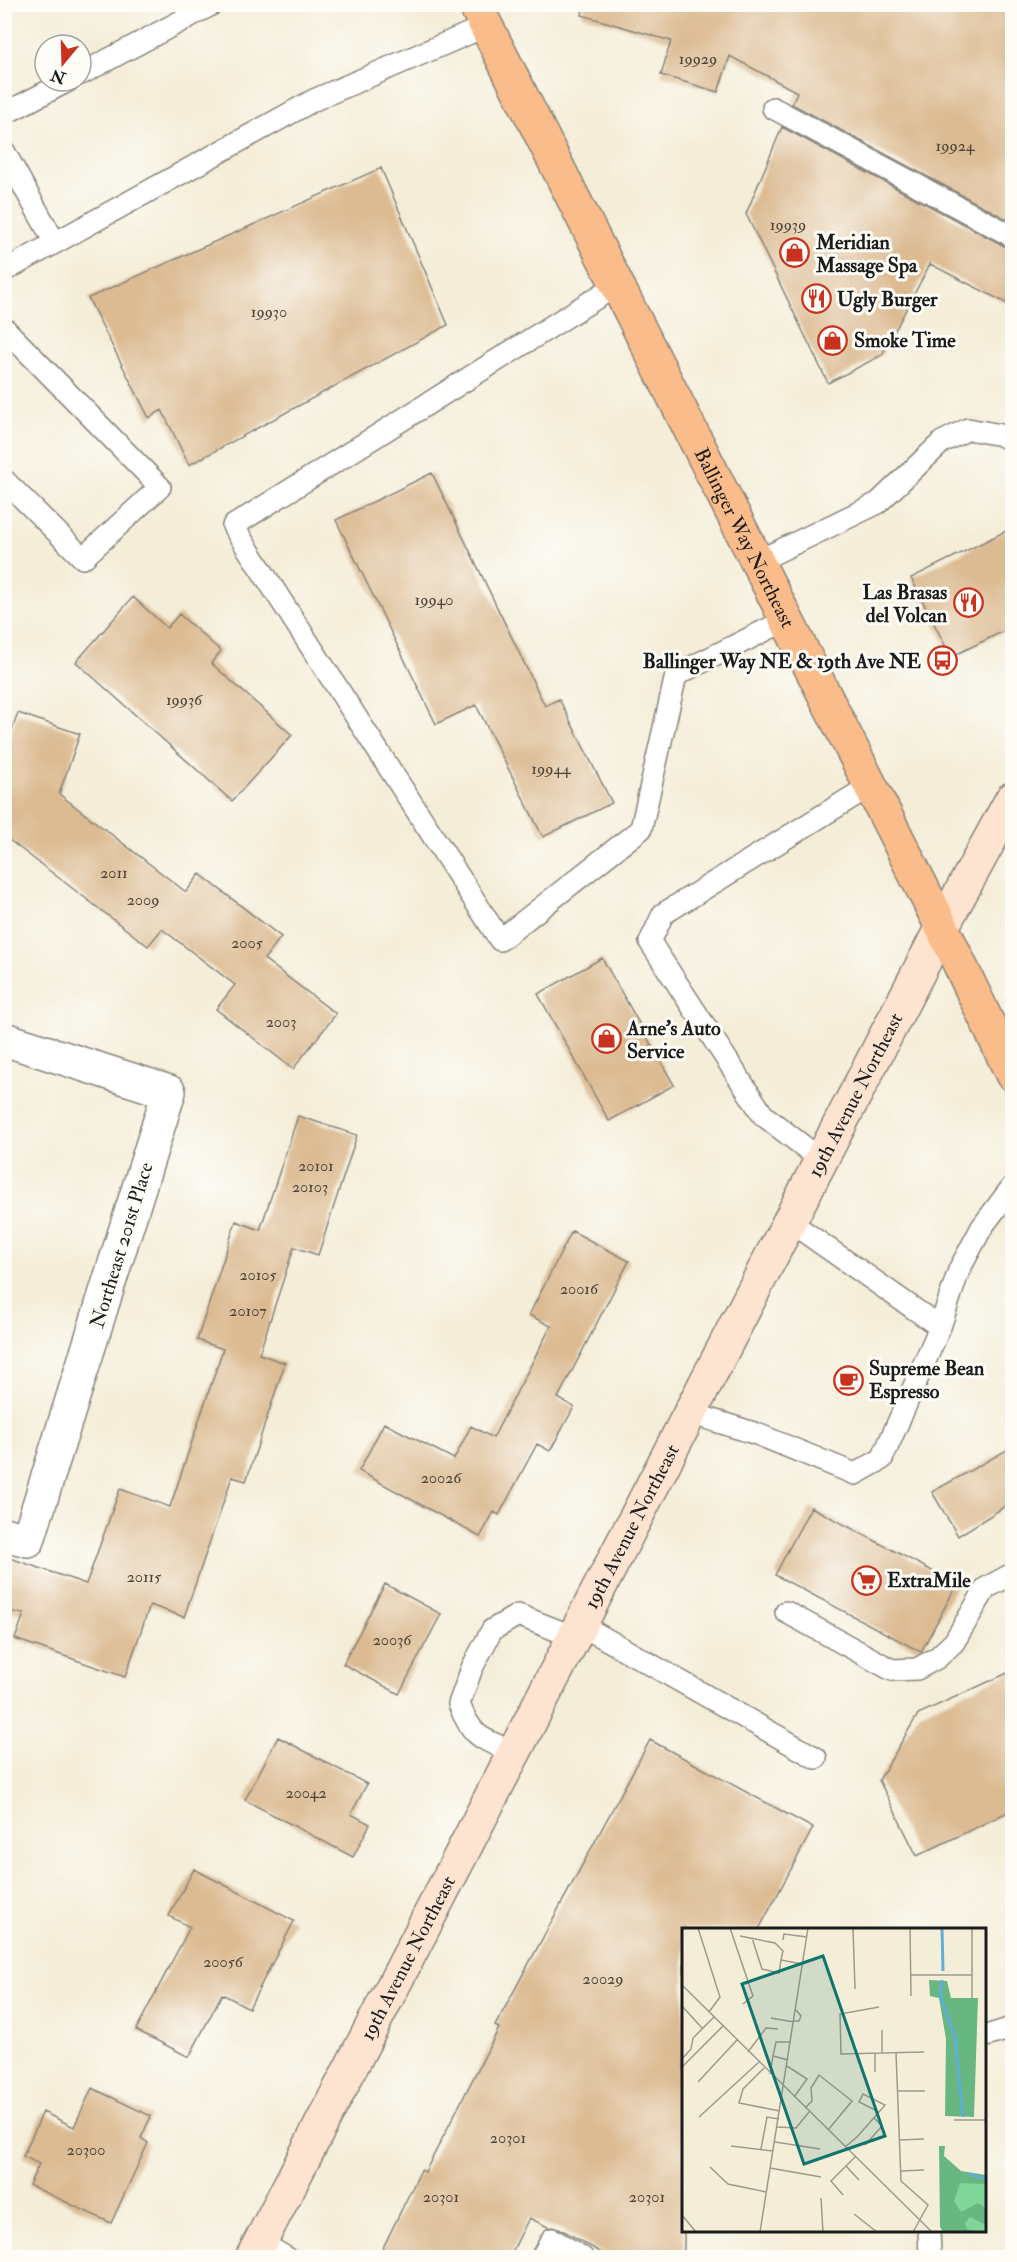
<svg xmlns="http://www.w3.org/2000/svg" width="1017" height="2262" font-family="'IM FELL Double Pica',serif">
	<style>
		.building { fill: #dcbb93 }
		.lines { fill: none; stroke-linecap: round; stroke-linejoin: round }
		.lane-casing { stroke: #88847a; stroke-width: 24 }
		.street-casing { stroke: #88847a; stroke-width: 36 }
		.secondary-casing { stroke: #88847a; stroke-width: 36 }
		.primary-casing { stroke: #88847a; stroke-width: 36 }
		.lane { stroke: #fff; stroke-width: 21 }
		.street { stroke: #fff; stroke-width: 33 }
		.secondary { stroke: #fde4d1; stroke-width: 33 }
		.primary { stroke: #fabc8b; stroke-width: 33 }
		.labels { text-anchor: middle; stroke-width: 6; stroke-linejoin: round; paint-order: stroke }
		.number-label { font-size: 16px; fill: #4c443a }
		.poi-label { font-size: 20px; font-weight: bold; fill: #1c1c1c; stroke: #fdfcf7; text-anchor: start }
		.street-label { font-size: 20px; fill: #1c1c1c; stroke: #fdfcf7 }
		.inset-river { fill: none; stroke: #60add9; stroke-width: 3 }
		.inset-road { fill: none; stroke: #9e998d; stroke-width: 1.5 }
		.view { fill: #0f766e; fill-opacity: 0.15; stroke: #0f766e; stroke-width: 3 }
		.inset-edge { fill: none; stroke: #1c1c1c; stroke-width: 3 }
	</style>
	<rect width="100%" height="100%" fill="#fdfcf7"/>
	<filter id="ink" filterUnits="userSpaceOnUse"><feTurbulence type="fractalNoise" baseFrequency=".0167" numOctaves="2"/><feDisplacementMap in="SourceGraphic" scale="12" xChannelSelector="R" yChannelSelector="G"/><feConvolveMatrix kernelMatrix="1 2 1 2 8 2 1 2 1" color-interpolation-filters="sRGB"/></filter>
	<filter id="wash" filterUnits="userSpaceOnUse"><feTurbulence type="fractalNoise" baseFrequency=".008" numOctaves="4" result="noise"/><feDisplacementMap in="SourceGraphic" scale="24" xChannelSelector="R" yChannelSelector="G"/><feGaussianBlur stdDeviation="1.35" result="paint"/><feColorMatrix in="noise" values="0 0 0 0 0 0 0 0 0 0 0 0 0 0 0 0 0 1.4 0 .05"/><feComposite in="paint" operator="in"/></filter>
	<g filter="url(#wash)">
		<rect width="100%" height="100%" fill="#f4edd8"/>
		<g id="blocks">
			<path class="building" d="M584 4H1012V222L792 104 797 92 730 56 718 92 661 75 671 41 582 15Z
				M782 127 1006 247 1012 249V306L930 264 882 355 828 383 746 214Z
				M381 168 448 325 189 465 162 410 149 418 88 298Z
				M432 473 545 706 559 699 612 803 543 837 476 705 436 724 336 520Z
				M1012 528V627L951 657 911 578Z
				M133 597 167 628 179 614 221 651 211 663 292 735 232 801 76 662Z
				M18 713 80 734 59 794 186 892 200 874 281 937 264 959 336 1014 293 1069 216 1009 235 985 162 929 148 946 4 836V752Z
				M602 958 674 1085 609 1121 538 994Z
				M298 1116 357 1135 318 1255 294 1247 259 1354 285 1363 246 1481 232 1477 184 1617 150 1605 125 1677 15 1639 24 1614 4 1610V1556L86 1584 120 1489 170 1507 223 1349 197 1340 236 1221 260 1230Z
				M572 1231 629 1261 558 1398 574 1407 550 1451 537 1444 499 1515 494 1512 480 1537 359 1471 384 1423 454 1459 471 1426 493 1438 551 1326 529 1315Z
				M1012 1447V1502L958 1536 932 1492Z
				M811 1507 957 1584 921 1652 775 1575Z
				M385 1584 441 1614 399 1694 343 1664Z
				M1012 1671V1810L917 1856 879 1780 918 1714Z
				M278 1737 367 1784 351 1814 370 1824 353 1857 245 1800Z
				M650 1740 813 1828 759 1929H684V2258H610L559 2228 548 2227 529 2218 509 2258H378L421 2170 425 2172 499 2028 495 2026Z
				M194 1869 294 1921 249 2008 222 1994 189 2057 136 2030 190 1927 169 1916Z
				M92 2088 151 2116 141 2138 148 2143 111 2223 29 2185 39 2164 23 2156 43 2112 74 2127Z"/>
		</g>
	</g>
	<g filter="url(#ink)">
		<use href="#blocks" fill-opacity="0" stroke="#88847a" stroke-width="1.5"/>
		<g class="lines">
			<defs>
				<path id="lane" d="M81 74 213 4
					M773 108 1012 236
					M4 114 68 81
					M4 151 55 243
					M4 271 314 100 486 26
					M617 285 233 526 500 940 641 829 676 675 786 620
					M4 328 160 487 83 558 4 480
					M756 562 878 503 942 442 968 429 1001 435 1012 441
					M821 1160 763 1115 650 942 663 914 870 786
					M789 1221 940 1327 959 1270 982 1227 1012 1187
					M690 1413 757 1434 855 1474 882 1459 940 1327
					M786 1612 892 1670 917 1669 937 1658 954 1642 986 1588 1012 1574
					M581 1625 816 1758
					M514 1752C482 1739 472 1738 459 1704L472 1668 492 1630 518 1615 574 1637
					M986 2036 1012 2028
					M929 2230 930 2258
					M260 2242 287 2258
					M541 2258 552 2239 583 2258"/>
				<path id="street" d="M4 1039 169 1092 28 1540 4 1534"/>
				<g id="secondary">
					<path id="s1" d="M252 2258 942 927 1012 799"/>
				</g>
				<g id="primary">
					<path id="s2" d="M475 4 942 927 1012 1074"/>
				</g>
			</defs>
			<use href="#lane" class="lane-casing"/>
			<use href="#street" class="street-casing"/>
			<use href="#secondary" class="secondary-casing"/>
			<use href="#primary" class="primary-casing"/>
			<use href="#lane" class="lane"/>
			<use href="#street" class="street"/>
			<use href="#secondary" class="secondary"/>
			<use href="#primary" class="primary"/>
		</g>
	</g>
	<defs>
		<symbol id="shop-ring" viewBox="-11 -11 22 22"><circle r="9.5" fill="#fdfcf7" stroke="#c8321e" stroke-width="1.5"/><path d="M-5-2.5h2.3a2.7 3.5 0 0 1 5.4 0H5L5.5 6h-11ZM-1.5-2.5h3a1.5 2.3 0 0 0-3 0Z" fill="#c8321e"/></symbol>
		<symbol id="restaurant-ring" viewBox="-11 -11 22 22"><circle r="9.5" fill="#fdfcf7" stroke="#c8321e" stroke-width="1.5"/><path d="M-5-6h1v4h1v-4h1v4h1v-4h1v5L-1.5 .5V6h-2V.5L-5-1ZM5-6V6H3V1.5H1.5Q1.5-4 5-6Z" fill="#c8321e"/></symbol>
		<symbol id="bus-ring" viewBox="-11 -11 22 22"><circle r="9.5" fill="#fdfcf7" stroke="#c8321e" stroke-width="1.5"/><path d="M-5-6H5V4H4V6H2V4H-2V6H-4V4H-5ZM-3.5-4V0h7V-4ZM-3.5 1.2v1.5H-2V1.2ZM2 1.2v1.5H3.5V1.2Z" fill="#c8321e"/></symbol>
		<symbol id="cafe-ring" viewBox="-11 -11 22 22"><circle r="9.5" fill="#fdfcf7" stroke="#c8321e" stroke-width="1.5"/><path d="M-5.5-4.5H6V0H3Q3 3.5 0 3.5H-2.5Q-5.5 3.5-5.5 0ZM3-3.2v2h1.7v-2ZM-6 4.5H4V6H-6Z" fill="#c8321e"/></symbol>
		<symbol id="supermarket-ring" viewBox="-11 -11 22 22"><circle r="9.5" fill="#fdfcf7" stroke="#c8321e" stroke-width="1.5"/><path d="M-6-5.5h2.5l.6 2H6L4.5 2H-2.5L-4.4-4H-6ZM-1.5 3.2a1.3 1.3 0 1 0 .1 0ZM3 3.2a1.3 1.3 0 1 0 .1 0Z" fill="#c8321e"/></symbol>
	</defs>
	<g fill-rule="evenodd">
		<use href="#shop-ring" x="778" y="236" width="33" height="33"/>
		<use href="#restaurant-ring" x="800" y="282" width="33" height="33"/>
		<use href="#shop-ring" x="816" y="324" width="33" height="33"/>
		<use href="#restaurant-ring" x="952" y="586" width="33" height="33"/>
		<use href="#bus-ring" x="926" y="644" width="33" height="33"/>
		<use href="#shop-ring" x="590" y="1022" width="33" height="33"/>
		<use href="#cafe-ring" x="832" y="1364" width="33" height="33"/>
		<use href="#supermarket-ring" x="850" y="1564" width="33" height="33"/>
	</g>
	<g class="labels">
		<g class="number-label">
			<text x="698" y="64">19929</text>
			<text x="955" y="151">19924</text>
			<text x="788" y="230">19939</text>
			<text x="269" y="317">19930</text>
			<text x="434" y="605">19940</text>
			<text x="184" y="705">19936</text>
			<text x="551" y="774">19944</text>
			<text x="114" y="878">2011</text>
			<text x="143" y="905">2009</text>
			<text x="247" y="948">2005</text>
			<text x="281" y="1027">2003</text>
			<text x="316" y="1171">20101</text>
			<text x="310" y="1192">20103</text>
			<text x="258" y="1280">20105</text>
			<text x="579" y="1294">20016</text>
			<text x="248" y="1316">20107</text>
			<text x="441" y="1483">20026</text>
			<text x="144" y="1582">20115</text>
			<text x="392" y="1645">20036</text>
			<text x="306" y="1798">20042</text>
			<text x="223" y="1967">20056</text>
			<text x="603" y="1984">20029</text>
			<text x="508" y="2143">20301</text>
			<text x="86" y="2155">20300</text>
			<text x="441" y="2202">20301</text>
			<text x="647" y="2202">20301</text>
		</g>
		<g class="poi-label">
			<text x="816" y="249">Meridian<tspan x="816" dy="23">Massage Spa</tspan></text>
			<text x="837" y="306">Ugly Burger</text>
			<text x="854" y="347">Smoke Time</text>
			<text x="947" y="599" text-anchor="end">Las Brasas<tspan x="947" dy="23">del Volcan</tspan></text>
			<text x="921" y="668" text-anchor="end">Ballinger Way NE &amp; 19th Ave NE</text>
			<text x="627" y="1035">Arne’s Auto<tspan x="627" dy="23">Service</tspan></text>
			<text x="869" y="1375">Supreme Bean<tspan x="869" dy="23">Espresso</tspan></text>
			<text x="887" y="1587">ExtraMile</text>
		</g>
		<g class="street-label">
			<text dy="7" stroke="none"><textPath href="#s2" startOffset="598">Ballinger Way Northeast</textPath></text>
			<text dy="7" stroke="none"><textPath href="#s1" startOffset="1310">19th Avenue Northeast</textPath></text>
			<text transform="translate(121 1245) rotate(-73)" y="7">Northeast 201st Place</text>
			<text dy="7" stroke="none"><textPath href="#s1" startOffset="824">19th Avenue Northeast</textPath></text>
			<text dy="7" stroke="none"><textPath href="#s1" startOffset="338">19th Avenue Northeast</textPath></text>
		</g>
	</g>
	<g transform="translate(682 1928)">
		<rect width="304" height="304" fill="#f4edd8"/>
		<path d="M275 247 304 252V304L266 303Z" fill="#80d598"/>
		<path d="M247 52 265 53 269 70H296L292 189 263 188 264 111 257 70 248 68ZM257 218H263L262 228 279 243 304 247V256L278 255 272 273 279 284 296 275 304 280V297L288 289 283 295 285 301 293 304H261L258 299Z" fill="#68b680"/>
		<path class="inset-river" d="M260 0 261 43M260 52 258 67 273 109 281 189M287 246 305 251"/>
		<path class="inset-road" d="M16 0 38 69 27 84M48 0 71 68 61 76M171 0 173 61M228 0 229 68M290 0V70M58 8 93 15 101 23 99 32 120 36M70 10 80 41 97 45 99 32M101 12 102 6 125 9M229 47H290M0 57 250 304M0 78 20 100M197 79 158 86 159 126 242 124M89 90 112 94M112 93H117L119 88 114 82M200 102V125M66 124 84 100 96 101M193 125V144M214 125 219 253 246 277 231 304M91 128 94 114H109M0 131 9 121 11 110 32 89M105 138 125 151 112 169M0 139 41 98M82 140 61 161 57 175 98 183M88 146 91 128 106 132M16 154 55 112M215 163H243M123 180 130 173 129 160 137 147 170 173 146 202M17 189 77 134M272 192H305M95 199 114 200 127 184M217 212 242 211M93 214 138 221M183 217 200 198 192 190M49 218 91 223M163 219 175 209 197 184 203 177 181 166 177 174 197 184M79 221 85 189 97 191M164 238 177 252M28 239 46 256 84 264M88 240 139 249M218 243 242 242M161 267 149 253 173 229M139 270 141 304M172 286 195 304M0 287 14 304M78 304 126 0"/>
		<path class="view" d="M141 28 203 208 122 236 60 56Z"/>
		<rect width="304" height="304" class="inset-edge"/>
	</g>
	<rect width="1017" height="2262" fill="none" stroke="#fdfcf7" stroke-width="24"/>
	<g transform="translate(63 63) rotate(199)"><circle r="28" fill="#fdfcf7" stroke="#a3a29f" stroke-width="1.5"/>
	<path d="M0-4.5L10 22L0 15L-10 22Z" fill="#c8321e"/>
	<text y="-9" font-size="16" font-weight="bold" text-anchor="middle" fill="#1c1c1c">N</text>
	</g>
</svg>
